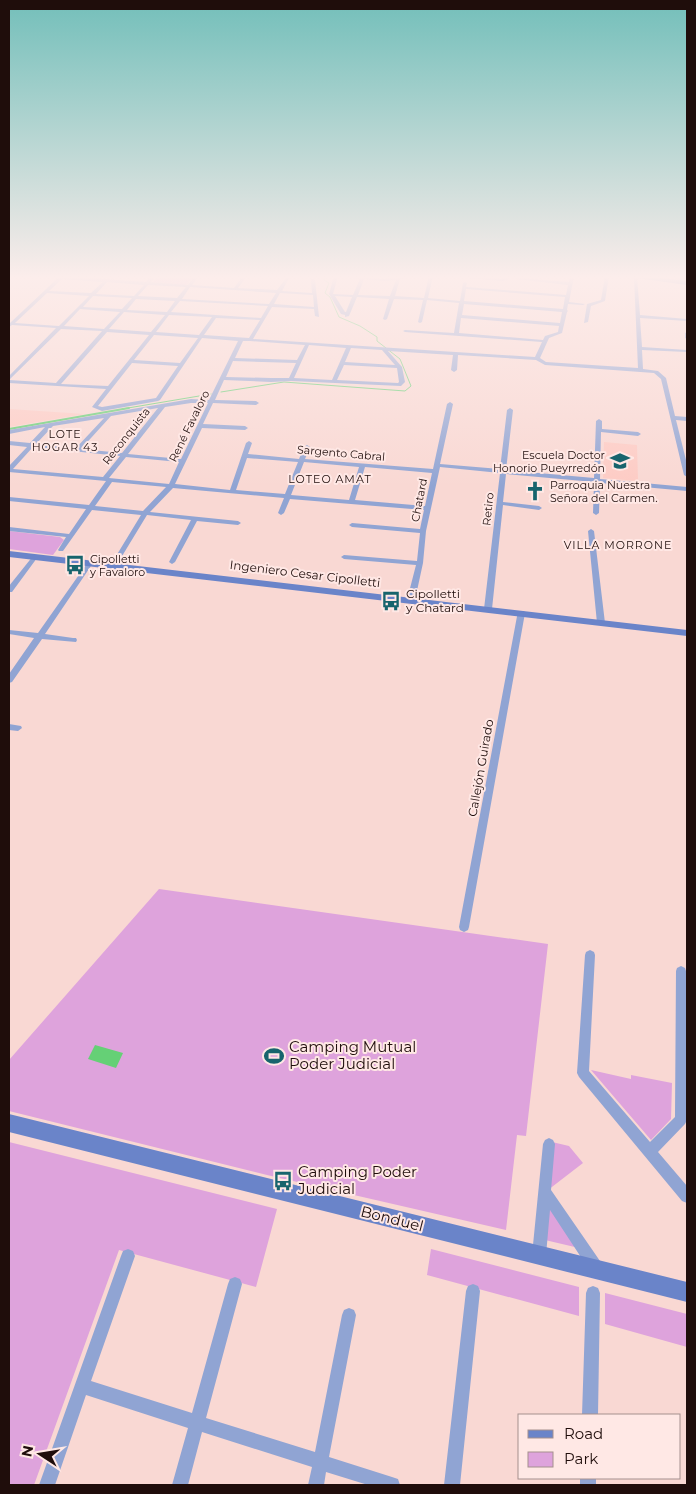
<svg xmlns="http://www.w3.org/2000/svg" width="696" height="1494" font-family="Montserrat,sans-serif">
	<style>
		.built { fill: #fdcbc4 }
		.green { fill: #dea3dc }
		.water { fill: #65d076 }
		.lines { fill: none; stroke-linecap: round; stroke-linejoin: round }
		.stream-far1 { stroke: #65d076; stroke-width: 1 }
		.stream { stroke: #65d076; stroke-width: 2 }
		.street { fill: #90a4d3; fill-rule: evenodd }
		.secondary { fill: #6a84c9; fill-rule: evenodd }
		.labels { text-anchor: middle; stroke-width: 4; stroke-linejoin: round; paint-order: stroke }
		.far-street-label { font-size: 11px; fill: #1f0d0b; stroke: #ffe8e5 }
		.far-neighbourhood-label { font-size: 11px; letter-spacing: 1px; fill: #1f0d0b; stroke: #ffe8e5 }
		.far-poi-label { font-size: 11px; fill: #1f0d0b; stroke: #ffe8e5; text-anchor: start }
		.street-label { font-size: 12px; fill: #1f0d0b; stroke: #ffe8e5 }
		.poi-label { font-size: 12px; fill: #1f0d0b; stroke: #ffe8e5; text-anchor: start }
		.near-poi-label { font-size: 15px; fill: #1f0d0b; stroke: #ffe8e5; text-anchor: start }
		.near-street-label { font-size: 15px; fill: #1f0d0b; stroke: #ffe8e5 }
	</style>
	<rect width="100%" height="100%" fill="#f9d8d3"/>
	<path class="built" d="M9 409 85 414 9 427Z
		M604 442 637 445 638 481 603 478Z"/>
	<path class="green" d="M159 276H195L186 285 153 282Z
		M9 531 60 537 64 540 53 555 9 549Z
		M159 889 548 944 526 1136 517 1135 506 1230 267 1175 9 1111V1060Z
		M591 1070 631 1079V1075L672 1083 671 1119 651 1140Z
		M9 1142 277 1209 256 1287 119 1250 34 1485H9Z
		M552 1142 569 1146 583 1163 548 1190Z
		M547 1201 579 1248 545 1240Z
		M431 1249 579 1287V1316L427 1275Z
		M605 1293 687 1314V1347L605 1324Z"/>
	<path class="water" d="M95 1045 123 1053 116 1068 88 1059Z"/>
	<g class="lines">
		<path class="stream-far1" d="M221 392 284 382 405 391 411 386 400 359 377 341V337L360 326 339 317 330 297 325 293 329 283 324 280V276
			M122 409 211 394"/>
		<path class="stream" d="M9 429 129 408"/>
		<path class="street" d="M60 276 146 282 151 276H156L151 282 188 285 195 276H199L192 285 234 288 243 276H247L238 288 277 290 287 277 289 278 282 291 312 293 311 280 313 279 315 280 319 317 315 316 314 309 272 307 253 339 535 357 542 342 405 332 403 331 405 330 454 333 459 303 427 300 422 322 420 323 418 322 423 300 394 299 387 319 385 320 383 319 389 299 357 297 349 316 345 317V315L341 314 329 294 334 276H338L333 294 353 295 360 279 343 276 384 279 419 276 400 279 395 296 424 298 429 276H433L428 298 460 301 463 283 465 282 467 283 466 287 566 295 568 285 516 279 518 278 569 282 570 276H574L569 302 585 304 583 305 568 304 567 310 568 311 567 312 562 333 549 338 540 358 546 362 638 368 634 278 637 277 640 315 687 319V321L640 318 642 347 687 350V352L642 350 643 369 658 371 666 378 675 416 687 417V421L676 420 687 464V477L684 475 661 379 654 373 545 365 536 360 458 355 457 370 454 372 451 370 453 355 388 351 402 367 405 382 401 386 291 381 271 382 224 380 215 400 256 401 259 403 256 405 213 403 203 424 245 426 248 428 245 430 202 428 175 484 230 490 246 443 249 441 252 443 248 454 299 459 304 447 307 445 310 447 305 459 433 469 447 404 450 402 453 404 440 464 500 469 507 410 510 408 513 410 506 470 594 478 596 421 599 419 602 421V429L638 432 641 434 638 436 601 432 600 479 687 487V491L600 483 599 513 596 515 593 513 594 482 506 474 503 502 539 506 542 508 539 510 503 505 492 609 488 611 484 609 500 473 440 467 426 531 423 563 415 600 411 602 407 600 416 565 344 559 341 557 344 555 417 561 420 533 352 527 349 525 352 523 420 529 424 510 290 499 284 513 281 515 278 513 284 498 173 488 150 512 238 521 241 523 238 525 197 521 175 562 172 564 169 562 191 520 147 515 116 566 113 568 110 566 141 515 92 510 63 551H59L58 550 66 537 9 531V527L69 534 86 509 9 501V497L89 505 106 481 9 472V466L27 447 9 445V441L30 443 45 427 9 434V430L191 399 209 400 238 341 202 338 160 400 158 401 102 411 92 407 106 389 9 383V376L56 328 12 325 9 327V324ZM62 279 103 282 91 293 49 291ZM364 279 384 281 396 280 390 296 358 295ZM107 282 144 285 134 296 96 294ZM148 285 186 287 177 298 138 296ZM190 287 276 293 269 304 182 299ZM466 289 565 297 563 309 464 301ZM47 293 89 296 59 326 15 323ZM280 293 313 295 314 307 274 304ZM93 296 132 298 122 309 83 307ZM335 296 352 297 346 312H345ZM136 299 175 301 167 312 127 310ZM180 301 268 306 261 318 171 312ZM464 304 562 312 560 323 462 315ZM80 309 120 312 104 329 64 326ZM124 312 165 315 151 332 109 329ZM169 315 212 317 199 335 156 332ZM216 318 260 320 249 338 204 335ZM461 318 559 326 558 332 545 336 543 340 459 333ZM61 329 102 331 56 383 9 380ZM107 332 149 335 108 386 61 384ZM154 335 198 338 180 363 134 360ZM243 341H250L305 345 297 360 235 358ZM309 345 346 348 332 380 294 378ZM351 348 382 350 395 365 345 362ZM233 361 296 363 289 378H271L226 377ZM132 363 178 366 156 398 102 407 98 406ZM344 365 397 368 399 382 398 383 337 380ZM191 403H208L181 459 128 454 165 407ZM158 408 122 453 81 449 111 416ZM104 418 76 448 36 444 53 426ZM33 447 120 456 103 477 13 469ZM126 457 179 462 169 484 109 478ZM247 458 298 462 285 494 236 490ZM304 462 359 467 349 500 291 495ZM365 467 432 473 425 506 355 500ZM112 482 166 487 143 511 95 506Z
			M446 276 502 279 505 278 506 276H510L508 280 502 281Z
			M605 276H609L605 301 591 306 588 322 584 323 587 304 601 300Z
			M679 276H683L681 283 678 282Z
			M687 332V339L685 338V333Z
			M591 529 594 531 605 623 601 625 597 623 588 531Z
			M35 555 37 556V558L12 592H9V586L33 556Z
			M90 561 93 563 45 634 73 638H76L77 640 76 642 42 639 12 682 9 683V674L34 638 9 634V630L38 633 88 562Z
			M518 611H524L525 613 469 927 468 930 464 932 460 930 459 927Z
			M9 724 21 726 22 728 18 731 9 730Z
			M590 950 594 952 595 955 589 1071 650 1142 675 1117 676 971 677 968 681 966 685 968 686 971 687 1120 685 1124 658 1152 687 1186V1203L682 1201 579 1077 577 1073 585 955 586 952Z
			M549 1138 553 1140 555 1144 551 1190 600 1261 602 1266 600 1271 595 1273 590 1271 550 1210 546 1255 544 1260 539 1262 534 1260 532 1255 543 1144 545 1140Z
			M128 1249 133 1251 135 1256 91 1381 192 1413 228 1284 230 1279 235 1277 240 1279 242 1284 206 1418 315 1452 342 1315 344 1310 349 1308 354 1310 356 1315 329 1457 392 1477 398 1479 400 1485H368L326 1472 324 1485H308L312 1467 202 1432 188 1485H172L188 1428 86 1395 55 1485H39L121 1256 123 1251Z
			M473 1284 478 1286 480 1291 460 1485H444L466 1291 468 1286Z
			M593 1286 598 1288 600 1293 598 1415H582L586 1293 588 1288Z
			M580 1478H596V1485H580Z"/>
		<path class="secondary" d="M622 276H644L687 281V285Z
			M9 551 687 630V636L9 557Z
			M9 1114 687 1282V1302L9 1132Z"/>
	</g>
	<linearGradient id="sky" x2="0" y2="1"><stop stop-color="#73bfba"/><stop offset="0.57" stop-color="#fcedeb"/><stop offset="1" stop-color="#fcedeb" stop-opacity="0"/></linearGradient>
	<rect width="696" height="486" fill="url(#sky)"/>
	<defs>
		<symbol id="school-bare" viewBox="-9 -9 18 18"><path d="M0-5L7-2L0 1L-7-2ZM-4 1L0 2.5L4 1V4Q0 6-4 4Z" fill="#17646d" stroke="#ffe8e5" stroke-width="2.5" paint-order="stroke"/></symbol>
		<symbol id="church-bare" viewBox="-9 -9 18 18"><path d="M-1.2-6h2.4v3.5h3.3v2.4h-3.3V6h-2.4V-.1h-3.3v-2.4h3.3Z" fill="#17646d" stroke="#ffe8e5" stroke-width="2.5" paint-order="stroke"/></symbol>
		<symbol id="bus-bare" viewBox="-9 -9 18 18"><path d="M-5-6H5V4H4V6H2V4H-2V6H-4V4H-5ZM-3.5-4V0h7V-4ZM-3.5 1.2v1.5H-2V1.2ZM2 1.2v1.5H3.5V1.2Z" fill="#17646d" stroke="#ffe8e5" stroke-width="2.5" paint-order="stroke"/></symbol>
		<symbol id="stadium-bare" viewBox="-9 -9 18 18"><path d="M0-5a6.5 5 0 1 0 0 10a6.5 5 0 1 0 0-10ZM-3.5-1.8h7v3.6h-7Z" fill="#17646d" stroke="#ffe8e5" stroke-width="2.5" paint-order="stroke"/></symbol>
	</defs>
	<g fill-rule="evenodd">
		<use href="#school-bare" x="606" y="447" width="28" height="28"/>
		<use href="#church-bare" x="521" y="477" width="28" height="28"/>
		<use href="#bus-bare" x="61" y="551" width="28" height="28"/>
		<use href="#bus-bare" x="377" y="587" width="28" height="28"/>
		<use href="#stadium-bare" x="260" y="1042" width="28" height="28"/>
		<use href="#bus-bare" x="269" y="1167" width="28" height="28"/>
	</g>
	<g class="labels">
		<g class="far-street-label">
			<text transform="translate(189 426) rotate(-64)" y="4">René Favaloro</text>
			<text transform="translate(126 436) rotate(-52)" y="4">Reconquista</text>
			<text transform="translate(341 453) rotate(5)" y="4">Sargento Cabral</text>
			<text transform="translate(419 500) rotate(-79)" y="4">Chatard</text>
			<text transform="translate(488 509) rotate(-84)" y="4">Retiro</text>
		</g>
		<g class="far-neighbourhood-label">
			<text x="65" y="438">LOTE<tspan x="65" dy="13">HOGAR 43</tspan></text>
			<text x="330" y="483">LOTEO AMAT</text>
			<text x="618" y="549">VILLA MORRONE</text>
		</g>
		<g class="far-poi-label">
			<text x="605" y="459" text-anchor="end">Escuela Doctor<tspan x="605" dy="13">Honorio Pueyrredón</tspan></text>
			<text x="550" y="489">Parroquia Nuestra<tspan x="550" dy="13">Señora del Carmen.</tspan></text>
			<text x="90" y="563">Cipolletti<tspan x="90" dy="13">y Favaloro</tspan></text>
		</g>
		<g class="street-label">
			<text transform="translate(305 574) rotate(7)" y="4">Ingeniero Cesar Cipolletti</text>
			<text transform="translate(481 768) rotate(-80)" y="4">Callejón Guirado</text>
		</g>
		<g class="poi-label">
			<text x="406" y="598">Cipolletti<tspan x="406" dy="14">y Chatard</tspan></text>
		</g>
		<g class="near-poi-label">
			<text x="289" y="1052">Camping Mutual<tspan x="289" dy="17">Poder Judicial</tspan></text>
			<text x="298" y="1177">Camping Poder<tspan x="298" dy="17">Judicial</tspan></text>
		</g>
		<g class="near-street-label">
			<text transform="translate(392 1219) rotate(14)" y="5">Bonduel</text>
		</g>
	</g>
	<rect width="696" height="1494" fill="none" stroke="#1f0d0b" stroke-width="20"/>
	<rect x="518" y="1414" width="162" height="65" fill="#ffe8e5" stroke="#a5908e"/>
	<rect x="528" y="1430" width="25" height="8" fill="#6a84c9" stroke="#a5908e"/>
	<text x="564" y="1439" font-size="15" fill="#1f0d0b">Road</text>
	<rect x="528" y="1452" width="25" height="15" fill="#dea3dc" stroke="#a5908e"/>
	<text x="564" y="1464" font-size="15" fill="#1f0d0b">Park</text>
	<g transform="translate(40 1454) rotate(282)" stroke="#ffe8e5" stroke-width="4" paint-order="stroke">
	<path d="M0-4L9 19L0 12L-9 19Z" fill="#1f0d0b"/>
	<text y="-8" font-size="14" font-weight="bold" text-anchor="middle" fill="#1f0d0b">N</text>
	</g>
</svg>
